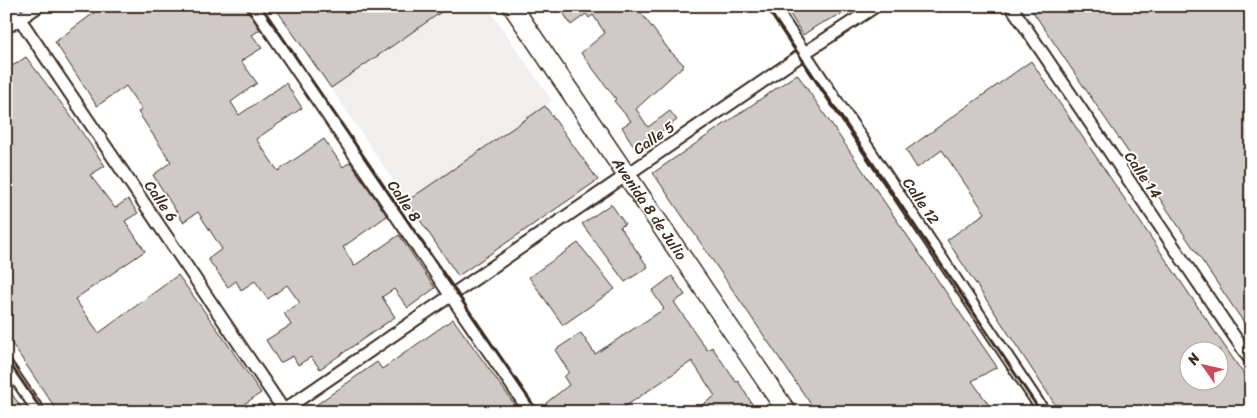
<svg xmlns="http://www.w3.org/2000/svg" width="1257" height="418" font-family="Sriracha,sans-serif">
	<style>
		.built { fill: #f1efee }
		.building { fill: #cfcac7; stroke: #3b2a1e; fill-rule: evenodd }
		.lines { fill: none; stroke-linecap: round; stroke-linejoin: round }
		.street-casing { stroke: #3b2a1e; stroke-width: 15 }
		.primary-casing { stroke: #3b2a1e; stroke-width: 21 }
		.street { stroke: #fff; stroke-width: 11 }
		.primary { stroke: #fff; stroke-width: 18 }
		.rail { stroke: #3b2a1e; stroke-width: 3 }
		.labels { text-anchor: middle; stroke-width: 4; stroke-linejoin: round; paint-order: stroke }
		.street-label { font-size: 15px; fill: #3b2a1e; stroke: #fff }
	</style>
	<rect width="100%" height="100%" fill="#fff"/>
	<filter id="ink" filterUnits="userSpaceOnUse"><feTurbulence type="fractalNoise" baseFrequency=".02" numOctaves="2"/><feDisplacementMap in="SourceGraphic" scale="10" xChannelSelector="R" yChannelSelector="G"/><feConvolveMatrix kernelMatrix="1 2 1 2 8 2 1 2 1" color-interpolation-filters="sRGB"/></filter>
	<g filter="url(#ink)">
		<path class="built" d="M450 6H487L552 101 407 201 331 88Z"/>
		<path class="building" d="M103 6H245L260 30 252 35 262 48 241 61 257 83 231 102 239 115 286 83 302 108 256 139 278 171 324 139 343 167 350 162 387 216 343 247 354 266 399 235 435 288 408 308 394 289 382 297 395 317 320 369 311 357 298 365 293 356 280 363 266 340 291 325 284 313 300 303 287 285 268 299 255 281 241 290 236 281 228 287 208 259 222 249 198 212 183 222 153 175 171 162 138 112 142 110 126 86 97 106 55 42Z
			M274 6H450L331 88Z
			M559 6H636L669 50 684 65 636 109 648 127 670 111 677 120 636 150 622 127 631 121 614 101 616 99 581 53 605 33 593 15 589 18 586 14 571 25Z
			M785 6H842L846 12 818 25 803 35Z
			M1029 6H1239L1251 23V333Z
			M26 57 70 115 105 166 90 175 115 208 128 199 138 213 125 221 145 251 75 299 99 333 178 275 218 330 261 393 232 412H58L6 335V70Z
			M1031 61 1251 385V412H1060L947 240 985 213 942 150 917 168 906 150ZM1190 350H1220V380H1190Z
			M797 74 997 367 972 381 994 412H816L653 173Z
			M545 106 598 180 458 276 407 201Z
			M611 204 625 224 620 227 648 267 625 282 582 224Z
			M578 243 615 289 563 325 529 277Z
			M672 276 685 295 674 302 707 350 712 347 736 382 738 381 757 412H692L715 396 692 361 617 412H552L546 403 569 385 564 377 569 372 555 350 581 333 595 354 664 309 652 291Z
			M453 319 520 412H317L313 407 377 362 382 369Z
			M6 385 24 412H6Z"/>
		<g class="lines">
			<defs>
				<path id="street" d="M11 6 285 412
					M253 6 530 412
					M773 6 1044 412
					M1011 6 1251 361
					M6 28 39 6
					M6 364 39 412
					M281 412 800 56 876 6"/>
				<g id="primary">
					<path id="s1" d="M512 6 787 412"/>
				</g>
			</defs>
			<use href="#street" class="street-casing"/>
			<use href="#primary" class="primary-casing"/>
			<use href="#street" class="street"/>
			<use href="#primary" class="primary"/>
			<path class="rail" d="M261 6 538 412
				M766 6 1041 412
				M6 358 43 412"/>
		</g>
	</g>
	<g class="labels">
		<g class="street-label">
			<text transform="translate(654 138) rotate(-34)" y="5">Calle 5</text>
			<text transform="translate(1143 175) rotate(56)" y="5">Calle 14</text>
			<text transform="translate(161 201) rotate(56)" y="5">Calle 6</text>
			<text transform="translate(404 201) rotate(56)" y="5">Calle 8</text>
			<text transform="translate(921 201) rotate(56)" y="5">Calle 12</text>
			<text dy="5" stroke="none"><textPath href="#s1" startOffset="245">Avenida 8 de Julio</textPath></text>
		</g>
	</g>
	<rect width="1257" height="418" fill="none" stroke="#fff" stroke-width="25"/>
	<rect x="12" y="12" width="1232" height="393" fill="none" stroke="#3b2a1e" stroke-width="2" filter="url(#ink)"/>
	<g transform="translate(1204 366) rotate(304)"><circle r="24" fill="#ffffff" stroke="#b1aaa5"/>
	<path d="M0-4L9 19L0 12L-9 19Z" fill="#d1495b"/>
	<text y="-8" font-size="14" font-weight="bold" text-anchor="middle" fill="#3b2a1e">N</text>
	</g>
</svg>
